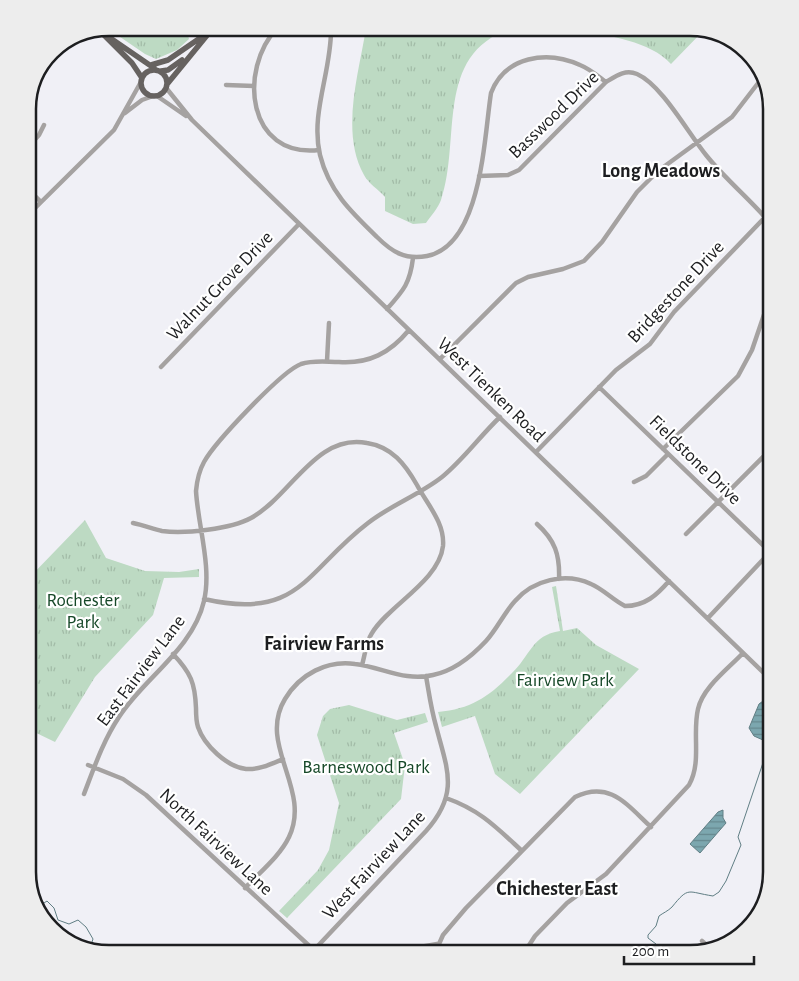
<svg xmlns="http://www.w3.org/2000/svg" width="799" height="981" font-family="'Alegreya Sans',sans-serif">
	<style>
		.grass { fill: url(#grass-tufts) }
		.water { fill: url(#water-rules); stroke: #607e84 }
		.lines { fill: none; stroke-linecap: round; stroke-linejoin: round }
		.stream { stroke: #607e84; stroke-width: 1 }
		.minor { stroke: #a5a2a1; stroke-width: 4.5 }
		.major { stroke: #666260; stroke-width: 5.5 }
		.labels { text-anchor: middle; stroke-width: 4.5; stroke-linejoin: round; paint-order: stroke }
		.street-label { font-size: 19px; fill: #1d1e20; stroke: #fff }
		.park-label { font-size: 19px; fill: #164828; stroke: #fff }
		.neighbourhood-label { font-size: 20px; font-weight: bold; fill: #1d1e20; stroke: #fff }
		.rim { fill: none; stroke: #1d1e20; stroke-width: 2.5 }
	</style>
	<defs>
		<pattern id="grass-tufts" width="24" height="20" patternUnits="userSpaceOnUse" patternTransform="scale(1.25)"><rect width="24" height="20" fill="#bddac3"/><path d="M3 7l-1-3M5 7V3M7 7l1-3M15 17l-1-3M17 17v-4M19 17l1-3" fill="none" stroke="#a2bba7"/></pattern>
		<pattern id="water-rules" width="6" height="5" patternUnits="userSpaceOnUse" patternTransform="scale(1.25)"><rect width="6" height="5" fill="#7ca7af"/><path d="M0 2.5h6" fill="none" stroke="#65878e"/></pattern>
	</defs>
	<rect width="100%" height="100%" fill="#f0f0f6"/>
	<path class="grass" d="M107 28H186L189 39 177 50 156 59 145 54Z
		M366 28H513C433 53 462 139 441 200 438 208 431 216 426 223L413 224 385 211V197C379 190 368 183 364 175 340 132 359 73 366 28Z
		M580 28H695L704 30 671 64C649 40 610 38 580 28Z
		M85 520 106 558 145 571 179 572 199 569V577L164 578 153 615 95 677 55 742 28 729V579Z
		M556 586 563 631 577 628 596 645 639 669 520 794 495 774 475 716 442 727 438 712C471 709 489 697 512 673 530 656 532 635 560 631L552 587Z
		M349 705 397 720 425 713 428 722 394 733 405 765 401 799 287 918 279 911 318 870 329 850 339 803 317 735 323 716 330 709Z"/>
	<path class="water" d="M763 701H767C775 711 772 727 768 739L763 740 754 736 749 728 759 704Z
		M723 810V818L726 823 700 853 690 844 718 812Z"/>
	<g class="lines">
		<path class="stream" d="M38 907 47 901 54 908 58 920 69 924 78 920 86 927 93 939 91 945 102 952
			M633 953 639 951 652 953 656 951V944L648 938V935L656 926 659 916C663 913 668 911 672 907 689 886 687 892 713 896L719 892 726 881 741 845 738 837 771 739"/>
		<path class="minor" d="M277 28C238 70 247 158 319 150
			M331 28C332 70 310 113 320 155 329 191 351 212 377 237 392 252 405 260 427 256 482 245 484 137 491 93 505 56 547 50 580 65 590 69 598 76 606 82
			M226 85 254 86
			M167 89 192 120 771 680
			M157 96 186 116
			M125 113 142 100 153 96
			M28 147 39 135 44 125
			M479 176 508 175 519 170 606 82C616 76 625 69 637 74 662 85 688 133 706 155 726 180 751 200 771 224
			M28 189 41 202
			M28 215 114 130 142 80
			M387 309C404 290 410 283 413 258
			M440 359 516 283 528 277 563 269 584 261 602 242 637 192 658 171 732 117 762 78
			M327 361 329 323
			M161 367 299 224
			M599 387 771 553
			M663 449 738 376 752 350 771 294
			M536 452 616 370 650 344 674 312 771 211
			M634 482 646 476 668 454
			M133 523C143 525 153 529 162 531 185 534 231 529 251 518 291 496 316 433 367 443 392 447 405 464 417 485 427 504 445 523 443 546 439 581 389 605 372 633 366 642 365 655 362 665
			M537 524C555 540 560 555 559 579
			M686 534 771 449
			M204 599C300 621 305 571 368 523 391 505 419 495 442 477 463 460 480 436 500 417
			M708 618 771 551
			M173 654C191 673 195 683 196 708 196 715 196 721 198 727 204 745 227 767 246 769 259 770 271 764 283 759
			M88 765 123 779 146 795 317 953
			M84 794C94 768 103 741 119 717 144 678 193 649 204 601 212 567 198 526 196 491 197 480 199 471 204 462 215 442 282 371 301 364 314 360 326 362 339 362 369 364 390 353 409 330
			M446 798C480 810 496 827 522 851
			M28 826V825
			M245 888C260 872 280 856 289 837 312 789 257 745 285 699 300 674 327 660 355 664 382 667 405 682 433 675 453 671 472 656 486 641 497 629 504 613 515 601 533 580 565 572 591 584 603 589 613 600 625 606 645 606 657 595 669 581
			M702 941 710 948
			M314 950 426 831C460 793 447 769 436 726 431 709 429 693 426 676
			M416 953 420 947 437 944
			M435 953 443 935 466 908 575 797C610 780 627 805 651 827
			M524 953 535 936 567 903 606 874 689 785C702 762 692 734 698 709 703 687 728 669 743 653"/>
		<path class="major" d="M100 31 154 68
			M103 34 132 63 142 78
			M151 65 168 60 203 36
			M141 83a13 13 0 1 1 26 0a13 13 0 1 1-26 0Z
			M161 71 168 70 182 60
			M168 83 213 28"/>
	</g>
	<g class="labels">
		<g class="street-label">
			<text transform="translate(553 114) rotate(-44)" y="7">Basswood Drive</text>
			<text transform="translate(219 285) rotate(-46)" y="7">Walnut Grove Drive</text>
			<text transform="translate(675 291) rotate(-47)" y="7">Bridgestone Drive</text>
			<text transform="translate(492 389) rotate(44)" y="7">West Tienken Road</text>
			<text transform="translate(696 459) rotate(44)" y="7">Fieldstone Drive</text>
			<text transform="translate(140 670) rotate(-53)" y="7">East Fairview Lane</text>
			<text transform="translate(217 841) rotate(43)" y="7">North Fairview Lane</text>
			<text transform="translate(373 864) rotate(-47)" y="7">West Fairview Lane</text>
		</g>
		<g class="park-label">
			<text x="83" y="606">Rochester<tspan x="83" dy="22">Park</tspan></text>
			<text x="565" y="686">Fairview Park</text>
			<text x="366" y="773">Barneswood Park</text>
		</g>
		<g class="neighbourhood-label">
			<text x="661" y="177">Long Meadows</text>
			<text x="324" y="650">Fairview Farms</text>
			<text x="557" y="895">Chichester East</text>
		</g>
	</g>
	<path d="M0 0H799V981H0ZM109 36H690A73 73 0 0 1 763 109V872A73 73 0 0 1 690 945H109A73 73 0 0 1 36 872V109A73 73 0 0 1 109 36Z" fill="#ededed" fill-rule="evenodd"/>
	<path class="rim" d="M109 36H690A73 73 0 0 1 763 109V872A73 73 0 0 1 690 945H109A73 73 0 0 1 36 872V109A73 73 0 0 1 109 36Z"/>
	<path d="M624 956v8h130v-8" fill="none" stroke="#1d1e20" stroke-width="2.5"/>
	<text x="632" y="956" font-size="15" fill="#1d1e20" stroke="#ffffff" stroke-width="4" paint-order="stroke">200 m</text>
</svg>
